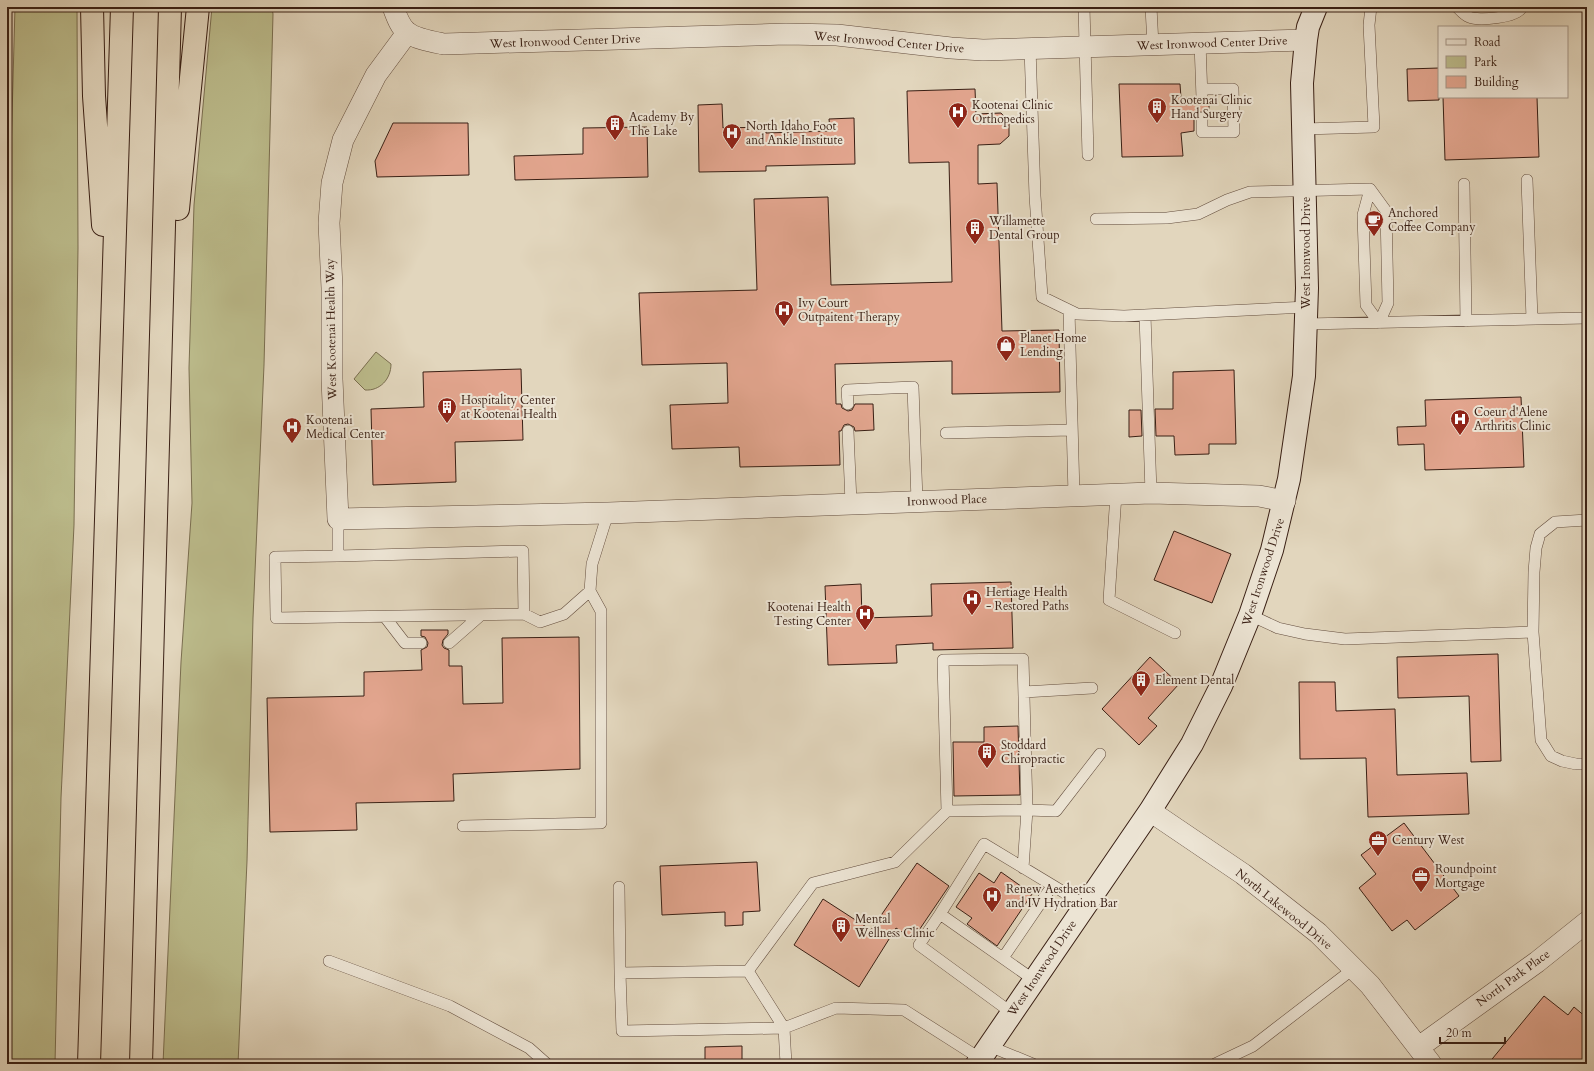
<svg xmlns="http://www.w3.org/2000/svg" width="1594" height="1071" font-family="Cardo,serif">
	<style>
		.green { fill: #bcbc8c; stroke: #7a6e50 }
		.building { fill: #e2a58e; stroke: #391f14 }
		.lines { fill: none; stroke-linecap: round; stroke-linejoin: round }
		.lane-casing { stroke: #634d3e; stroke-width: 12 }
		.street-casing { stroke: #634d3e; stroke-width: 22 }
		.secondary-casing { stroke: #391f14; stroke-width: 24 }
		.highway-casing { stroke: #391f14; stroke-width: 24 }
		.lane { stroke: #ece4d4; stroke-width: 11 }
		.street { stroke: #ece4d4; stroke-width: 21 }
		.secondary { stroke: #ece4d4; stroke-width: 22 }
		.highway { stroke: #e2d6bd; stroke-width: 22 }
		.labels { text-anchor: middle; stroke-width: 4; stroke-linejoin: round; paint-order: stroke }
		.street-label { font-size: 12px; fill: #391f14; stroke: #ece4d4 }
		.poi-label { font-size: 12px; fill: #391f14; stroke: #ece4d4; text-anchor: start }
	</style>
	<rect width="100%" height="100%" fill="#e2d6bd"/>
	<filter id="stains"><feTurbulence type="fractalNoise" baseFrequency=".005" numOctaves="4"/><feColorMatrix values="0 0 0 0 .2 0 0 0 0 .09 0 0 0 0 .02 0 0 0 .5 -.17"/></filter>
	<radialGradient id="worn" r=".72"><stop offset=".6" stop-color="#630" stop-opacity="0"/><stop offset="1" stop-color="#630" stop-opacity=".3"/></radialGradient>
	<path class="green" d="M15 7H77L78 248 74 525 61 798 55 1064H7V301Z
		M212 7H272L273 14 264 365 253 618 247 861 238 1064H163L181 662 192 503 189 368 194 205Z
		M376 352 391 364C391 379 380 391 365 390L354 379Z"/>
	<path class="building" d="M1439 68V100L1408 101 1407 69Z
		M1119 84H1180L1181 98H1195L1196 102 1202 105 1206 104 1209 99V118L1205 112H1199L1195 118H1194V131L1181 133 1183 156 1122 157Z
		M975 89 976 114 1001 113 1009 122V136L1000 144 978 145V184L997 183 1002 331 1059 330 1060 392 952 394V361L835 364 836 404H841L842 408 848 411 852 410 855 404H873L874 430 855 431 854 427 848 424 844 425 841 431H839L840 465 740 467 739 447 672 449 670 405 728 403 727 363 642 365 639 293 757 290 754 199 828 197 831 285 952 282 949 162 909 163 907 91Z
		M1443 97H1537L1539 157 1445 160Z
		M722 104 723 128 766 127V133L830 131 829 119 854 118 855 164 766 166V171L699 172 698 105Z
		M393 123H468L469 175 377 177 375 161Z
		M647 127 648 177 515 180 514 156 583 154V128Z
		M521 369 523 440 455 442 456 482 373 485 371 409 424 407 423 372Z
		M1234 370 1236 444H1209V454L1175 455 1174 436H1156L1155 409H1173V372Z
		M1521 397 1524 467 1425 470 1424 444 1398 445 1397 427 1426 426 1425 400Z
		M1129 410H1141L1142 436 1129 437Z
		M1174 531 1231 554 1212 603 1154 580Z
		M1011 582 1013 648 933 650V643L896 645 897 663 828 665 825 586 861 584 862 618 932 616 931 584Z
		M421 630H448V634L443 640 442 645 444 648 449 650V666H462L463 704 503 703 502 638 579 637 580 769 453 774 454 801 356 803 357 830 270 832 267 698 364 696V672L422 670 421 650 427 647 428 643 425 637 421 636Z
		M1498 654 1501 761 1471 762 1469 696 1398 698 1397 657Z
		M1150 657 1179 684 1148 718 1157 726 1139 745 1102 709Z
		M1299 682H1335L1336 711 1395 709 1397 775 1467 773 1469 814 1368 817 1366 758 1300 759Z
		M1018 726 1020 795 954 796 953 742H984V727Z
		M1404 823 1459 896 1415 930 1407 920 1392 931 1359 888 1376 874 1361 855Z
		M757 862 760 911 743 912V925L725 926V912L662 915 660 866Z
		M917 863 949 886 913 939 896 928 859 987 794 945 823 899 871 930Z
		M1001 872 1032 894 997 946 967 924 972 918 956 907 979 873 994 883Z
		M1544 996 1568 1015 1574 1007 1587 1018V1064H1488Z
		M742 1046V1064H705V1047Z"/>
	<g class="lines">
		<defs>
			<path id="lane" d="M1084 7 1088 155
				M1151 7 1153 45
				M1457 7C1461 11 1464 15 1469 17 1478 21 1518 18 1522 7
				M1200 43 1202 98
				M1030 48 1035 196 1042 297 1077 314 1124 316 1307 307
				M1202 89H1233L1234 132H1202V118
				M1303 129 1374 127 1369 25 1371 7
				M1527 180 1532 319
				M1464 184 1466 321
				M1370 189 1386 211 1388 303 1379 323 1366 305 1363 215Z
				M1096 219 1167 218 1198 214 1227 200 1250 192 1370 189
				M1069 310 1074 495
				M1145 315 1151 493
				M1306 324 1587 318
				M848 404 847 390 913 387 917 501
				M848 431 851 503
				M946 433 1072 430
				M1116 494 1109 600 1175 633
				M338 519V556L275 557 276 618 524 614 523 551 338 556
				M1587 520 1555 522 1540 534 1536 548 1534 572 1533 632 1541 740 1551 756 1562 761 1576 764H1587
				M524 614 540 622 564 614 590 591 592 564 608 513
				M1250 615 1278 628 1305 634 1345 639 1533 632
				M385 617 405 643H421
				M449 643 481 615
				M1024 692 1092 688
				M463 826 601 823V611L590 591
				M1023 868 1027 810 1056 811 1100 754
				M619 887 620 973
				M940 914 984 844 1085 905
				M1003 958 1052 886
				M329 961 450 1006 529 1048 547 1064
				M748 971 813 883 895 862 947 811 1027 810 1023 659 943 660 947 811
				M748 971 620 973 622 1031 784 1028
				M748 971 784 1028
				M1012 1013 919 945 940 914 1034 980
				M989 1046 1033 1064
				M786 1064 784 1028 836 1008 904 1010 981 1059
				M1215 1064 1253 1046 1353 969"/>
			<path id="street" d="M393 7C396 15 400 27 407 32 415 39 434 42 444 44L786 34 837 35 951 48 983 50 1306 40
				M407 33 376 75 343 140 332 183 329 223 332 288V379L338 519 608 513 1151 493 1259 496 1285 501
				M1150 811 1243 874 1318 933 1370 985 1431 1064
				M1419 1047 1537 962 1587 922"/>
			<path id="secondary" d="M977 1064 1150 811 1192 744 1221 686 1250 615 1272 550 1289 479 1304 376 1307 288 1302 83 1306 40 1308 27 1316 7"/>
			<path id="highway" d="M92 7 94 96 103 225
				M178 209 198 7
				M89 1064 122 7
				M141 1064 170 7"/>
		</defs>
		<use href="#lane" class="lane-casing"/>
		<use href="#street" class="street-casing"/>
		<use href="#secondary" class="secondary-casing"/>
		<use href="#highway" class="highway-casing"/>
		<use href="#lane" class="lane"/>
		<use href="#street" class="street"/>
		<use href="#secondary" class="secondary"/>
		<use href="#highway" class="highway"/>
	</g>
	<defs>
		<symbol id="building-pin" viewBox="-11 -11 22 30"><path d="M0 17L-7.5 6A9.5 9.5 0 1 1 7.5 6Z" fill="#8f2418" stroke="#ece4d4"/><path d="M-4-6H4V6H1V3H-1V6H-4ZM-2.5-4.3h1.7v1.8h-1.7ZM.8-4.3h1.7v1.8H.8ZM-2.5-1h1.7V.8h-1.7ZM.8-1h1.7V.8H.8Z" fill="#fff"/></symbol>
		<symbol id="hospital-pin" viewBox="-11 -11 22 30"><path d="M0 17L-7.5 6A9.5 9.5 0 1 1 7.5 6Z" fill="#8f2418" stroke="#ece4d4"/><path d="M-5-5h3v3.5h4V-5h3V5h-3V1.5h-4V5h-3Z" fill="#fff"/></symbol>
		<symbol id="cafe-pin" viewBox="-11 -11 22 30"><path d="M0 17L-7.5 6A9.5 9.5 0 1 1 7.5 6Z" fill="#8f2418" stroke="#ece4d4"/><path d="M-5.5-4.5H6V0H3Q3 3.5 0 3.5H-2.5Q-5.5 3.5-5.5 0ZM3-3.2v2h1.7v-2ZM-6 4.5H4V6H-6Z" fill="#fff"/></symbol>
		<symbol id="shop-pin" viewBox="-11 -11 22 30"><path d="M0 17L-7.5 6A9.5 9.5 0 1 1 7.5 6Z" fill="#8f2418" stroke="#ece4d4"/><path d="M-5-2.5h2.3a2.7 3.5 0 0 1 5.4 0H5L5.5 6h-11ZM-1.5-2.5h3a1.5 2.3 0 0 0-3 0Z" fill="#fff"/></symbol>
		<symbol id="office-pin" viewBox="-11 -11 22 30"><path d="M0 17L-7.5 6A9.5 9.5 0 1 1 7.5 6Z" fill="#8f2418" stroke="#ece4d4"/><path d="M-6-3h4V-5.5h4V-3h4V5H-6ZM-1-4.5V-3h2v-1.5ZM-6 0V1H6V0Z" fill="#fff"/></symbol>
	</defs>
	<g fill-rule="evenodd">
		<use href="#building-pin" x="1146" y="96" width="22" height="30"/>
		<use href="#hospital-pin" x="947" y="101" width="22" height="30"/>
		<use href="#building-pin" x="604" y="113" width="22" height="30"/>
		<use href="#hospital-pin" x="721" y="122" width="22" height="30"/>
		<use href="#cafe-pin" x="1363" y="209" width="22" height="30"/>
		<use href="#building-pin" x="964" y="217" width="22" height="30"/>
		<use href="#hospital-pin" x="773" y="299" width="22" height="30"/>
		<use href="#shop-pin" x="995" y="334" width="22" height="30"/>
		<use href="#building-pin" x="436" y="396" width="22" height="30"/>
		<use href="#hospital-pin" x="1449" y="408" width="22" height="30"/>
		<use href="#hospital-pin" x="281" y="416" width="22" height="30"/>
		<use href="#hospital-pin" x="961" y="588" width="22" height="30"/>
		<use href="#hospital-pin" x="854" y="603" width="22" height="30"/>
		<use href="#building-pin" x="1130" y="669" width="22" height="30"/>
		<use href="#building-pin" x="976" y="741" width="22" height="30"/>
		<use href="#office-pin" x="1367" y="829" width="22" height="30"/>
		<use href="#office-pin" x="1410" y="865" width="22" height="30"/>
		<use href="#hospital-pin" x="981" y="885" width="22" height="30"/>
		<use href="#building-pin" x="830" y="915" width="22" height="30"/>
	</g>
	<g class="labels">
		<g class="street-label">
			<text transform="translate(565 41) rotate(-2)" y="4">West Ironwood Center Drive</text>
			<text transform="translate(889 42) rotate(5)" y="4">West Ironwood Center Drive</text>
			<text transform="translate(1212 43) rotate(-2)" y="4">West Ironwood Center Drive</text>
			<text transform="translate(1306 253) rotate(-90)" y="4">West Ironwood Drive</text>
			<text transform="translate(331 329) rotate(-91)" y="4">West Kootenai Health Way</text>
			<text transform="translate(947 500) rotate(-2)" y="4">Ironwood Place</text>
			<text transform="translate(1263 572) rotate(-72)" y="4">West Ironwood Drive</text>
			<text transform="translate(1284 909) rotate(39)" y="4">North Lakewood Drive</text>
			<text transform="translate(1042 968) rotate(-56)" y="4">West Ironwood Drive</text>
			<text transform="translate(1513 978) rotate(-36)" y="4">North Park Place</text>
		</g>
		<g class="poi-label">
			<text x="1171" y="104">Kootenai Clinic<tspan x="1171" dy="14">Hand Surgery</tspan></text>
			<text x="972" y="109">Kootenai Clinic<tspan x="972" dy="14">Orthopedics</tspan></text>
			<text x="629" y="121">Academy By<tspan x="629" dy="14">The Lake</tspan></text>
			<text x="746" y="130">North Idaho Foot<tspan x="746" dy="14">and Ankle Institute</tspan></text>
			<text x="1388" y="217">Anchored<tspan x="1388" dy="14">Coffee Company</tspan></text>
			<text x="989" y="225">Willamette<tspan x="989" dy="14">Dental Group</tspan></text>
			<text x="798" y="307">Ivy Court<tspan x="798" dy="14">Outpaitent Therapy</tspan></text>
			<text x="1020" y="342">Planet Home<tspan x="1020" dy="14">Lending</tspan></text>
			<text x="461" y="404">Hospitality Center<tspan x="461" dy="14">at Kootenai Health</tspan></text>
			<text x="1474" y="416">Coeur d'Alene<tspan x="1474" dy="14">Arthritis Clinic</tspan></text>
			<text x="306" y="424">Kootenai<tspan x="306" dy="14">Medical Center</tspan></text>
			<text x="986" y="596">Hertiage Health<tspan x="986" dy="14">- Restored Paths</tspan></text>
			<text x="851" y="611" text-anchor="end">Kootenai Health<tspan x="851" dy="14">Testing Center</tspan></text>
			<text x="1155" y="684">Element Dental</text>
			<text x="1001" y="749">Stoddard<tspan x="1001" dy="14">Chiropractic</tspan></text>
			<text x="1392" y="844">Century West</text>
			<text x="1435" y="873">Roundpoint<tspan x="1435" dy="14">Mortgage</tspan></text>
			<text x="1006" y="893">Renew Aesthetics<tspan x="1006" dy="14">and IV Hydration Bar</tspan></text>
			<text x="855" y="923">Mental<tspan x="855" dy="14">Wellness Clinic</tspan></text>
		</g>
	</g>
	<rect width="1594" height="1071" fill="none" stroke="#e2d6bd" stroke-width="24"/>
	<rect x="8" y="8" width="1578" height="1055" fill="none" stroke="#391f14" stroke-width="2"/>
	<rect x="12" y="12" width="1570" height="1047" fill="none" stroke="#391f14"/>
	<rect x="1438" y="26" width="130" height="72" fill="#ece4d4" stroke="#a49587"/>
	<rect x="1446" y="39" width="20" height="6" fill="#ece4d4" stroke="#a49587"/>
	<text x="1474" y="46" font-size="12" fill="#391f14">Road</text>
	<rect x="1446" y="56" width="20" height="12" fill="#bcbc8c" stroke="#a49587"/>
	<text x="1474" y="66" font-size="12" fill="#391f14">Park</text>
	<rect x="1446" y="76" width="20" height="12" fill="#e2a58e" stroke="#a49587"/>
	<text x="1474" y="86" font-size="12" fill="#391f14">Building</text>
	<path d="M1440 1037v6h65v-6" fill="none" stroke="#391f14" stroke-width="2"/>
	<text x="1446" y="1037" font-size="12" fill="#391f14" stroke="#ece4d4" stroke-width="3" paint-order="stroke">20 m</text>
	<rect width="100%" height="100%" filter="url(#stains)"/>
	<rect width="100%" height="100%" fill="url(#worn)"/>
</svg>
